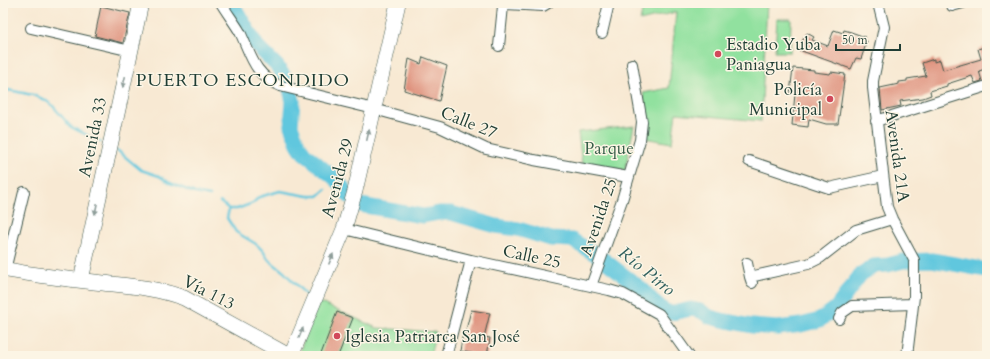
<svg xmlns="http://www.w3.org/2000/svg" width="990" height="359" font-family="Cardo,serif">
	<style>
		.green { fill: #91e19f; stroke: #588f6a }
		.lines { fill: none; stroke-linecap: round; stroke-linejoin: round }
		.stream { stroke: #61c7de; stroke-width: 2.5 }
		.river { stroke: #61c7de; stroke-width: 15 }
		.building { fill: #de8f7a }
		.street-casing { stroke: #40574c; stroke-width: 12 }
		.secondary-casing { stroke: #40574c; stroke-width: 16 }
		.street { stroke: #fff; stroke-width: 10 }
		.secondary { stroke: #fff; stroke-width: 15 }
		.oneway { fill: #8f9e9a }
		.poi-dot { fill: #d1495b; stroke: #fcf5e5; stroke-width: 1.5 }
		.labels { text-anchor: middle; stroke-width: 3; stroke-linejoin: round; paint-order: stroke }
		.poi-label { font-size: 17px; fill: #1f3d34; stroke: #fcf5e5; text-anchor: start }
		.street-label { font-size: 17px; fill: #1f3d34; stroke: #fcf5e5 }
		.park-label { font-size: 17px; fill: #365e49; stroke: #fcf5e5 }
		.neighbourhood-label { font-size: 18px; letter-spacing: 1px; fill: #1f3d34; stroke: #fcf5e5 }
		.water-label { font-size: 18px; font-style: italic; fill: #30605e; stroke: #fcf5e5 }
	</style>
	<rect width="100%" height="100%" fill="#fcf5e5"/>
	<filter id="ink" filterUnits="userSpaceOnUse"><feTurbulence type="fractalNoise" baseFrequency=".025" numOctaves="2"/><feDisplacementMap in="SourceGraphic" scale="8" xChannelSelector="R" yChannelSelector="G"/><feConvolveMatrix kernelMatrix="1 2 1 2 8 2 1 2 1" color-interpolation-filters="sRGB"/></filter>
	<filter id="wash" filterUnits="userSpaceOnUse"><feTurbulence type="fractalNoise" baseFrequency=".012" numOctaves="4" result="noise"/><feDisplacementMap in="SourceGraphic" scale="16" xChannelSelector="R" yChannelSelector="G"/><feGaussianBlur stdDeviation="0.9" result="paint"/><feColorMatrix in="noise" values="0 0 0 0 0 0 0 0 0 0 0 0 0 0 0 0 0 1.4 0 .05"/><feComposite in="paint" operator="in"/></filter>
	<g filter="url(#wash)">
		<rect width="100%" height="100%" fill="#f8e9d3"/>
		<path class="green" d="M644 3H767L761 121 676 113 672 143 644 138 646 113 643 93 669 88 676 12 640 21Z
			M777 19H791L790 52H775Z
			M634 126 625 170 582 164 578 132Z
			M319 302 377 328 436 332 430 356H338L353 318 327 356H305L302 355 300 350Z"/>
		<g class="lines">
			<path class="stream" d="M3 89 33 95 45 100 52 105 71 127 101 142
				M117 150 141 170 159 176 170 183 195 193 210 196
				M336 186 342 185
				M220 202 229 209H237L253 203 259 197 280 191 308 196H318L326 189
				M229 209 227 218 236 232 256 244 263 251 269 260 284 272 309 298"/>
			<path class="river" d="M233 5 257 46 277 66 288 82 293 101 291 126 298 144 304 153 337 180 349 196
				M360 205 423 216 439 213H451L496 226 518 229 551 239 572 240 600 257 643 290 652 300 665 311 672 313 691 309 701 311 710 317 722 320 752 326 778 328 801 325 820 320 836 308 861 274 874 266 888 265 903 261 932 260 987 270"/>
		</g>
		<g id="blocks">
			<path class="building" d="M101 6 130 13 123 43 95 36Z
				M834 30 843 33 844 30 851 32 865 37 863 40 867 41 861 59 856 58 851 69 799 50 803 44 801 43 807 33 814 37 812 40 828 46Z
				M987 46V72L985 69 979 71 982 81 975 83 972 76 947 84V86L930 91 931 95 923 98 900 101 901 106 882 110 880 88 899 84V82L907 81V79L926 76 922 63 934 59V62L940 60 943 70 981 59 978 49Z
				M423 57 447 66 439 101 404 90 409 59 421 64Z
				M793 68 814 70V72L830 74 831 72 845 74 838 124H826L809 119 808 127 792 125 795 94 790 93Z
				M471 310 490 313 484 337 490 338 487 356 460 351 463 333 465 334Z
				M337 312 353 318 338 356H327L321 354Z"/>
		</g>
	</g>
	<g filter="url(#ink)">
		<use href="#blocks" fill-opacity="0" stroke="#40574c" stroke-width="1"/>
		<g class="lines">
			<defs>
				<path id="street" d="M221 3C227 13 234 22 240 32 251 55 254 75 280 86L374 109 440 127 486 149 534 160 628 177
					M878 3 884 27 873 81V88L887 207 892 219 914 260V297L907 356
					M952 6 963 3
					M31 28 131 51
					M602 33 609 3
					M499 46 503 6 506 4 543 6 548 3
					M876 121 987 86
					M749 161 829 188 883 176
					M344 229 471 260 609 290 623 294 659 314 689 356
					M747 263 750 277
					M5 270 24 192
					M752 283 750 277 808 264 820 258 856 230 892 219
					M591 286 622 200 640 140 642 122 632 64
					M839 319 842 313 852 306 913 304
					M446 356 471 260"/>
				<path id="secondary" d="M3 269C36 276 70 279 103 283 131 286 158 288 184 298L289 356
					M81 280 141 3
					M291 356 344 229 355 191 398 3"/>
			</defs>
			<use href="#street" class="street-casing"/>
			<use href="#secondary" class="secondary-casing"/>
			<use href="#street" class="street"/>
			<use href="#secondary" class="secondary"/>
		</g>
		<defs><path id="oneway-solid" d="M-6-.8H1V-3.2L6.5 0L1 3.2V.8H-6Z"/></defs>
		<g class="oneway">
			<use href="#oneway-solid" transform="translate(124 82) rotate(103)"/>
			<use href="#oneway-solid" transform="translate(368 135) rotate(-77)"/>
			<use href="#oneway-solid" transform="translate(96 209) rotate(102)"/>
			<use href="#oneway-solid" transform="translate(331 259) rotate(-67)"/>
			<use href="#oneway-solid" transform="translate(301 333) rotate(-68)"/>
		</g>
	</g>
	<g class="poi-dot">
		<circle cx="718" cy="54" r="4"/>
		<circle cx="830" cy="99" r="4"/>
		<circle cx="337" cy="336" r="4"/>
	</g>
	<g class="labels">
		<g class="poi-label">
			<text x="726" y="50">Estadio Yuba<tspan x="726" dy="20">Paniagua</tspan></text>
			<text x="822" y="95" text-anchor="end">Policía<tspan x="822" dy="20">Municipal</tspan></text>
			<text x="345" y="342">Iglesia Patriarca San José</text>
		</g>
		<g class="street-label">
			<text transform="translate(469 122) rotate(22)" y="6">Calle 27</text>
			<text transform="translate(92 137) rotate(-78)" y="6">Avenida 33</text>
			<text transform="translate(898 156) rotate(82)" y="6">Avenida 21A</text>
			<text transform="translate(337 178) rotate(-75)" y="6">Avenida 29</text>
			<text transform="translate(598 217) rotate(-71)" y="6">Avenida 25</text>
			<text transform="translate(532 256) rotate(12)" y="6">Calle 25</text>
			<text transform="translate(209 292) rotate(27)" y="6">Vía 113</text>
		</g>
		<g class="park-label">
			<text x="609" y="154">Parque</text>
		</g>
		<g class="neighbourhood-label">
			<text x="243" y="86">PUERTO ESCONDIDO</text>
		</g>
		<g class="water-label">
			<text transform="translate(647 271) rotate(39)" y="6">Río Pirro</text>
		</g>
	</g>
	<rect width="990" height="359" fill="none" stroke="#fcf5e5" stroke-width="16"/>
	<path d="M836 44v6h64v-6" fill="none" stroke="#1f3d34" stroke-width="2"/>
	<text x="842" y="44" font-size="12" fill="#1f3d34" stroke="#fcf5e5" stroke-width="3" paint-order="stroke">50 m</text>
</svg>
